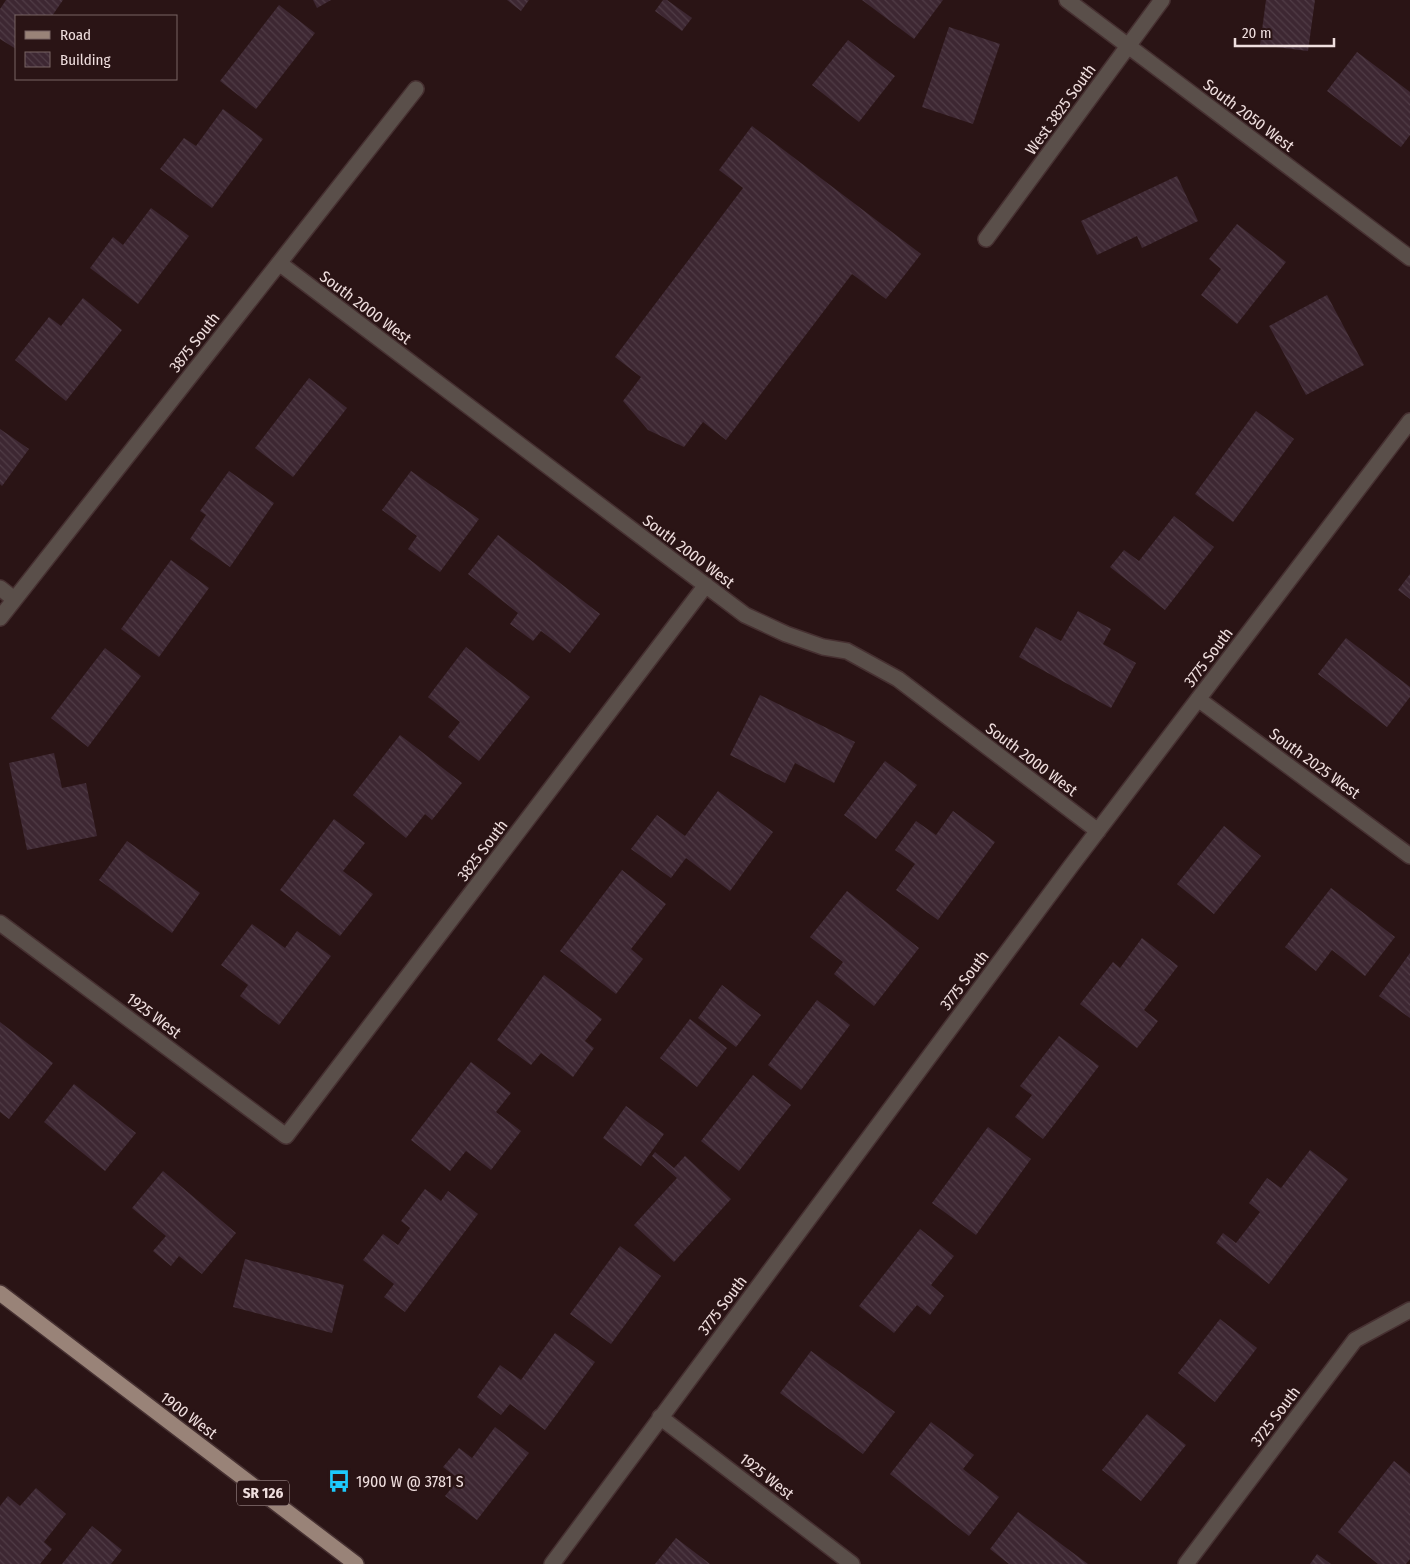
<svg xmlns="http://www.w3.org/2000/svg" width="1410" height="1564" font-family="'Fira Sans Condensed',sans-serif">
	<style>
		.building { fill: url(#building-back-hatch) }
		.lines { fill: none; stroke-linecap: round; stroke-linejoin: round }
		.minor-casing { stroke: #463031; stroke-width: 18 }
		.major-casing { stroke: #463031; stroke-width: 18 }
		.minor { stroke: #5a4f4a; stroke-width: 15 }
		.major { stroke: #998378; stroke-width: 15 }
		.labels { text-anchor: middle; stroke-width: 4.5; stroke-linejoin: round; paint-order: stroke }
		.shield { fill: #2a1415; stroke: #b4a1a2; stroke-width: 1 }
		.shield-label { font-size: 15px; font-weight: bold; fill: #efdede }
		.street-label { font-size: 16px; fill: #efdede; stroke: #2a1415 }
		.poi-label { font-size: 16px; fill: #efdede; stroke: #2a1415; text-anchor: start }
	</style>
	<defs>
		<pattern id="building-back-hatch" width="6" height="6" patternUnits="userSpaceOnUse" patternTransform="scale(1.25)"><rect width="6" height="6" fill="#3d2732"/><path d="M-1 5l2 2M0 0l6 6M5-1l2 2" fill="none" stroke="#503c46"/></pattern>
	</defs>
	<rect width="100%" height="100%" fill="#2a1415"/>
	<path class="building" d="M6 0H63L52 16H16V49L0 39V9Z
		M313 0H331L317 8Z
		M507 0H529L521 11Z
		M663 0H667L692 18 682 31 655 11Z
		M862 0H943L914 39Z
		M1266 0H1315L1308 51 1260 45Z
		M279 5 315 33 256 109 220 81Z
		M949 27 1000 44 973 124 922 107Z
		M848 40 895 76 859 122 812 85Z
		M1357 52 1410 92V135L1401 147 1327 91Z
		M223 109 263 139 212 208 160 169 184 138 196 146Z
		M752 126 921 254 886 299 852 274 726 440 703 422 684 447 648 430 623 401 641 377 615 357 743 188 719 170Z
		M1177 176 1198 221 1142 248 1137 236 1097 255 1081 221Z
		M151 208 189 236 138 304 90 268 113 237 123 245Z
		M1237 224 1286 262 1237 324 1201 295 1221 269 1209 259Z
		M1327 295 1364 365 1306 395 1269 326Z
		M83 298 122 330 66 401 15 360 49 317 61 326Z
		M309 378 347 408 293 477 255 448Z
		M1256 411 1294 439 1233 522 1195 494Z
		M0 429 29 449 2 486 0 484Z
		M229 471 274 503 230 567 190 539 206 515 200 511Z
		M411 471 479 519 440 572 408 549 417 536 382 510Z
		M1174 516 1214 547 1165 610 1110 567 1124 550 1139 561Z
		M498 535 600 614 570 653 541 631 533 641 510 624 518 613 468 574Z
		M171 560 209 588 159 657 121 629Z
		M1410 574V599L1398 590Z
		M1078 611 1111 629 1103 644 1136 663 1111 708 1019 657 1036 627 1061 641Z
		M1346 638 1410 687V697L1387 727 1318 674Z
		M466 647 530 697 479 761 448 737 460 722 428 697Z
		M105 648 141 676 88 747 51 718Z
		M760 695 855 742 834 783 795 763 785 783 730 755Z
		M400 735 462 783 432 820 425 814 406 838 353 795Z
		M54 753 62 788 86 783 97 836 27 850 9 763Z
		M885 761 917 785 876 839 844 815Z
		M718 791 773 832 730 891 686 858 671 878 631 849 657 815 685 836Z
		M953 811 995 842 938 920 896 890 915 864 895 850 916 821 936 835Z
		M334 819 365 843 343 871 373 894 340 936 280 890Z
		M1224 826 1261 856 1214 914 1177 884Z
		M127 841 200 893 172 933 99 880Z
		M622 870 666 904 631 949 643 959 616 994 560 951Z
		M1331 888 1395 937 1365 976 1332 950 1316 971 1285 947Z
		M847 891 919 948 874 1006 834 974 843 962 810 937Z
		M252 924 285 948 297 931 331 956 279 1025 240 996 248 985 221 965Z
		M1142 938 1178 966 1144 1010 1158 1021 1137 1048 1080 1004 1113 962 1120 968Z
		M1410 953V1018L1379 996Z
		M544 975 602 1019 585 1041 594 1048 573 1077 541 1053 531 1065 497 1040Z
		M722 985 761 1015 736 1047 698 1018Z
		M817 1000 850 1025 801 1090 768 1065Z
		M690 1019 727 1048 697 1087 660 1058Z
		M0 1022 53 1063 9 1119 0 1112Z
		M1059 1036 1099 1066 1043 1139 1015 1117 1032 1095 1020 1086Z
		M471 1062 511 1093 496 1112 521 1131 491 1170 466 1151 450 1171 411 1140Z
		M753 1075 791 1105 739 1171 701 1141Z
		M74 1084 136 1133 105 1171 44 1122Z
		M626 1106 664 1134 641 1166 603 1138Z
		M988 1127 1031 1159 976 1235 932 1203Z
		M1310 1150 1348 1179 1269 1284 1216 1243 1223 1233 1236 1243 1260 1212 1249 1203 1267 1178 1281 1188Z
		M655 1152 674 1168 685 1156 731 1199 674 1262 634 1225 677 1178 652 1156Z
		M163 1171 236 1233 202 1274 179 1256 171 1266 153 1251 166 1236 132 1208Z
		M425 1189 441 1201 448 1191 478 1214 405 1312 384 1297 394 1284 363 1260 383 1234 398 1245 410 1228 401 1221Z
		M920 1229 954 1256 931 1285 944 1296 930 1315 917 1305 894 1333 859 1306Z
		M620 1246 661 1276 611 1344 570 1314Z
		M245 1259 344 1285 332 1333 233 1307Z
		M1220 1319 1257 1348 1215 1402 1178 1373Z
		M555 1333 595 1362 545 1430 510 1404 501 1415 477 1397 500 1365 521 1380Z
		M811 1351 895 1412 863 1454 780 1393Z
		M1147 1414 1186 1445 1141 1501 1102 1470Z
		M931 1422 974 1455 963 1469 999 1497 969 1536 890 1474Z
		M495 1427 529 1453 477 1520 445 1496 459 1479 443 1467 459 1448 472 1458Z
		M1394 1461 1410 1474V1559L1406 1564H1378L1338 1532Z
		M36 1488 66 1514 44 1542 52 1549 40 1564H0V1506L8 1496 20 1506Z
		M1018 1512 1088 1564H1009L990 1549Z
		M92 1526 122 1550 111 1564H62Z
		M676 1538 710 1564H655Z
		M1317 1554 1331 1564H1310Z"/>
	<g class="lines">
		<defs>
			<path id="minor" d="M1067 0 1410 258
				M986 239 1162 0
				M279 263 745 615 786 634 823 647 847 651 898 679 1098 831
				M0 588 14 599
				M0 618 416 89
				M1198 699 1410 856
				M0 923 286 1136 706 585
				M660 1417 852 1564
				M552 1564 1071 866 1410 421
				M1186 1564 1355 1340 1410 1310"/>
			<path id="major" d="M0 1293 356 1564"/>
		</defs>
		<use href="#minor" class="minor-casing"/>
		<use href="#major" class="major-casing"/>
		<use href="#minor" class="minor"/>
		<use href="#major" class="major"/>
	</g>
	<defs>
		<symbol id="bus-bare" viewBox="-9 -9 18 18"><path d="M-5-6H5V4H4V6H2V4H-2V6H-4V4H-5ZM-3.5-4V0h7V-4ZM-3.5 1.2v1.5H-2V1.2ZM2 1.2v1.5H3.5V1.2Z" fill="#1dc9fc" stroke="#2a1415" stroke-width="2.5" paint-order="stroke"/></symbol>
	</defs>
	<g fill-rule="evenodd">
		<use href="#bus-bare" x="323" y="1465" width="32" height="32"/>
	</g>
	<g class="labels">
		<rect class="shield" x="237" y="1480.5" width="52" height="25" rx="4"/>
		<g class="shield-label">
			<text x="263" y="1498">SR 126</text>
		</g>
		<g class="street-label">
			<text transform="translate(1060 109) rotate(-54)" y="6">West 3825 South</text>
			<text transform="translate(1249 115) rotate(37)" y="6">South 2050 West</text>
			<text transform="translate(366 307) rotate(37)" y="6">South 2000 West</text>
			<text transform="translate(194 342) rotate(-52)" y="6">3875 South</text>
			<text transform="translate(689 551) rotate(37)" y="6">South 2000 West</text>
			<text transform="translate(1208 657) rotate(-53)" y="6">3775 South</text>
			<text transform="translate(1032 759) rotate(37)" y="6">South 2000 West</text>
			<text transform="translate(1315 763) rotate(36)" y="6">South 2025 West</text>
			<text transform="translate(482 850) rotate(-53)" y="6">3825 South</text>
			<text transform="translate(964 980) rotate(-53)" y="6">3775 South</text>
			<text transform="translate(154 1015) rotate(37)" y="6">1925 West</text>
			<text transform="translate(722 1305) rotate(-53)" y="6">3775 South</text>
			<text transform="translate(189 1415) rotate(37)" y="6">1900 West</text>
			<text transform="translate(1275 1416) rotate(-53)" y="6">3725 South</text>
			<text transform="translate(767 1476) rotate(38)" y="6">1925 West</text>
		</g>
		<g class="poi-label">
			<text x="356" y="1487">1900 W @ 3781 S</text>
		</g>
	</g>
	<rect x="15" y="15" width="162" height="65" fill="#2a1415" stroke="#796565"/>
	<rect x="25" y="31" width="25" height="8" fill="#998378" stroke="#796565"/>
	<text x="60" y="40" font-size="15" fill="#efdede">Road</text>
	<rect x="25" y="52" width="25" height="15" fill="url(#building-back-hatch)" stroke="#796565"/>
	<text x="60" y="65" font-size="15" fill="#efdede">Building</text>
	<path d="M1235 38v8h99v-8" fill="none" stroke="#efdede" stroke-width="2.5"/>
	<text x="1242" y="38" font-size="15" fill="#efdede" stroke="#2a1415" stroke-width="4" paint-order="stroke">20 m</text>
</svg>
